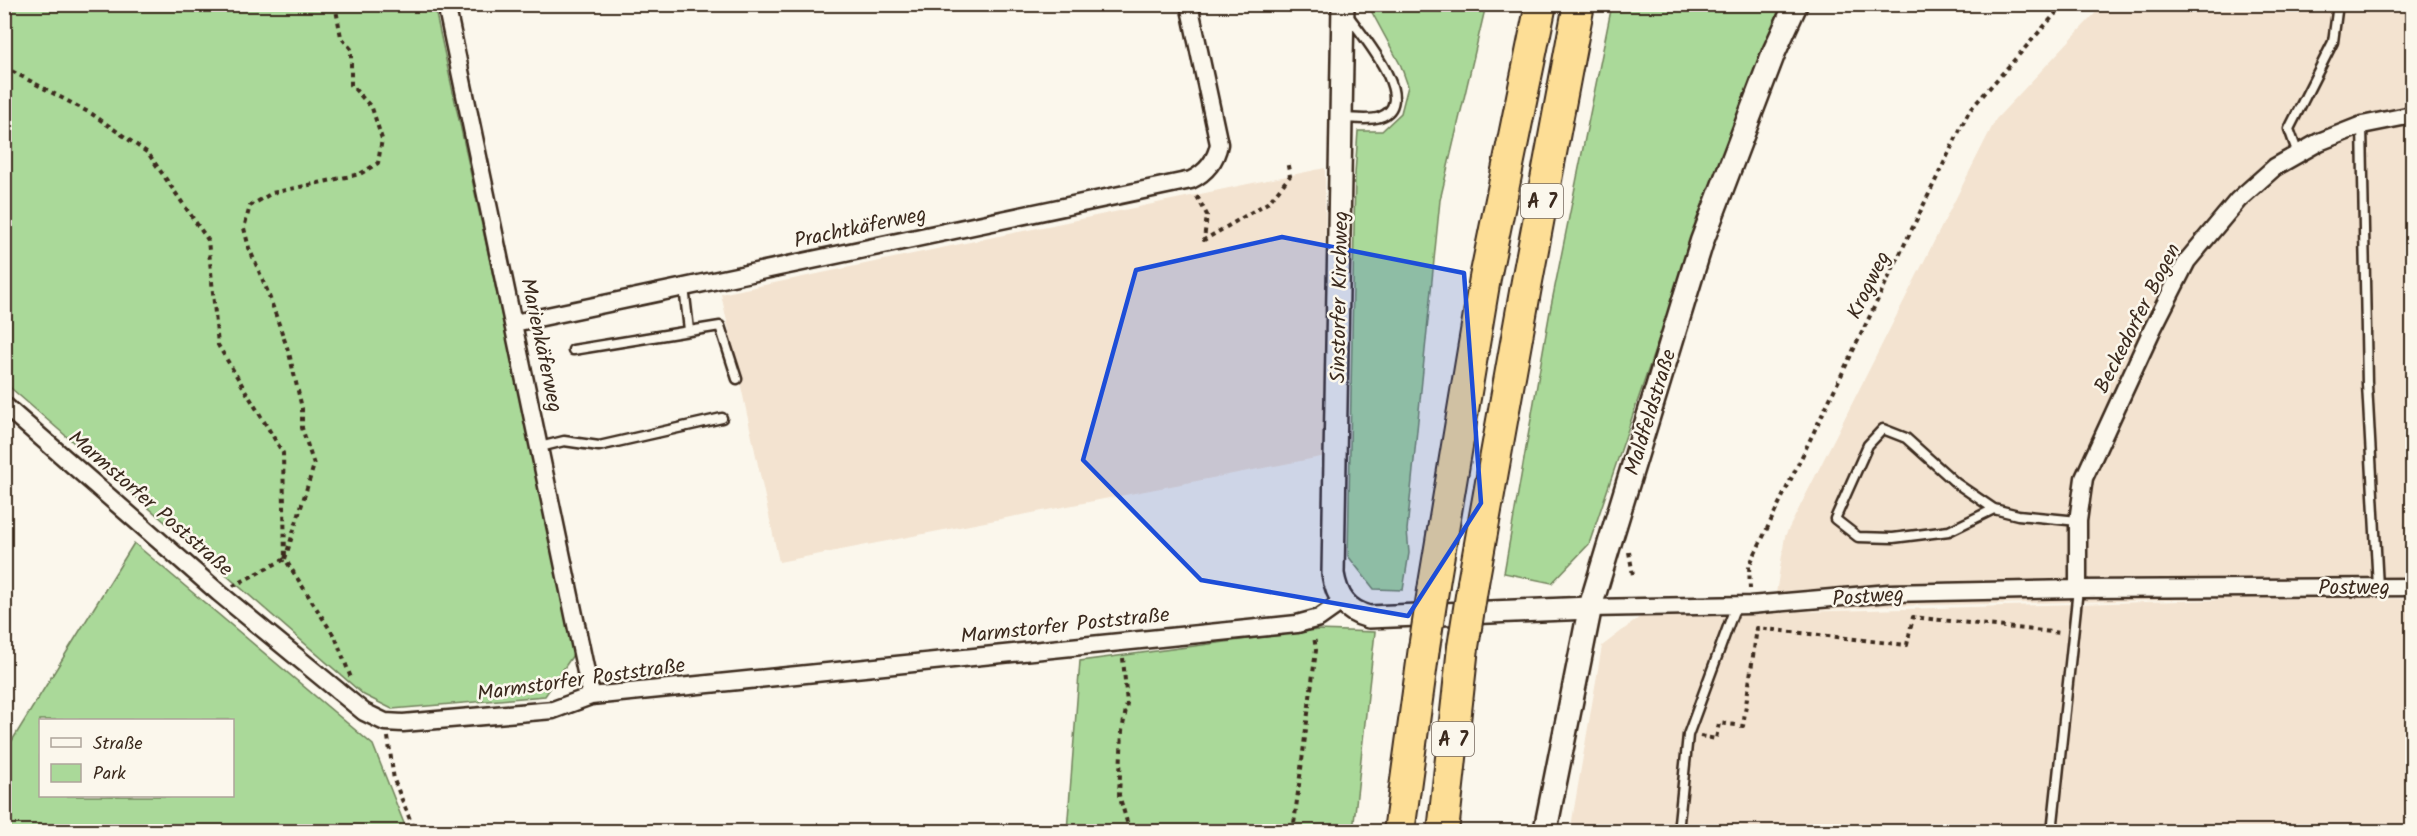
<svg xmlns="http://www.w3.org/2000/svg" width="2417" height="836" font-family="Kalam,sans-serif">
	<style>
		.built { fill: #f3e3d0; fill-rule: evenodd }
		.green { fill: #aad999; stroke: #72825c; stroke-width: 1.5; fill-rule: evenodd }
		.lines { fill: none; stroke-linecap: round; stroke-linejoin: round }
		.service-casing { stroke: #3b2a1e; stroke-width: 13 }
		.minor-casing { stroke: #3b2a1e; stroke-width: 21 }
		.tertiary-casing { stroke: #3b2a1e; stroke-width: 26 }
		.secondary-casing { stroke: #3b2a1e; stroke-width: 27 }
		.motorway-casing { stroke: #3b2a1e; stroke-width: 34 }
		.path { stroke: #3b2a1e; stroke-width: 4; stroke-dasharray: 4.5 4.5; stroke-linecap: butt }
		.service { stroke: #fbf7ec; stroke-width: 8 }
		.minor { stroke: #fbf7ec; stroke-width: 16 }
		.tertiary { stroke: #fbf7ec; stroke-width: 21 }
		.secondary { stroke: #fbf7ec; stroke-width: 22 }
		.motorway { stroke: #fdde96; stroke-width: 30 }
		.motorway-bridge-casing { stroke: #3b2a1e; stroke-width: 34; stroke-linecap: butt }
		.motorway-bridge { stroke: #fdde96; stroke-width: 30 }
		.marked { fill: #1d4ed8; fill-opacity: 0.2; stroke: #1d4ed8; stroke-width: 4.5; stroke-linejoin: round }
		.labels { text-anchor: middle; stroke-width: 5; stroke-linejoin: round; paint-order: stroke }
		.shield { fill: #fbf7ec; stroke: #75685c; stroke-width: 1.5 }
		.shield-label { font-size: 20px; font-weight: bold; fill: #3b2a1e }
		.street-label { font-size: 21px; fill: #3b2a1e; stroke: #fbf7ec }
	</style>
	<rect width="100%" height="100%" fill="#fbf7ec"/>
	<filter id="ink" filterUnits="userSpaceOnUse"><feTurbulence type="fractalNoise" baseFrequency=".0167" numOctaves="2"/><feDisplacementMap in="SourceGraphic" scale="12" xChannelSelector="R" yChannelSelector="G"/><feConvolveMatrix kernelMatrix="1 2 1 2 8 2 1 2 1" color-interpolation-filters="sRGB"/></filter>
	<g filter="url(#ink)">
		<path class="built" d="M2103 5H2412V595L2343 597 2412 599V831L1570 832 1602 646 1640 617 1773 613 1785 536 1996 119ZM2215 599V600L1800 612 1888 606Z
			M1325 168 1326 456 779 562 721 294Z"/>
		<path class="green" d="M5 5H434L575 652 545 696 392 709 364 695 5 383Z
			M1368 5H1486L1440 200 1407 530 1409 553 1403 590 1374 589 1348 556 1355 174 1358 131H1382L1401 113 1408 86 1401 66Z
			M1612 5H1781L1762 51 1694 235 1589 544 1552 583 1504 573 1550 311Z
			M134 543 373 745 407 831H5V752ZM232 720V796H40V720Z
			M1318 630 1375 632 1353 831H1067L1080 661Z"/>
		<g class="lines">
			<defs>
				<path id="service" d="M1342 118C1354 118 1369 121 1380 117 1421 102 1360 33 1347 14
					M2362 125 2367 384 2378 587
					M2298 154 2289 129 2333 42 2338 4
					M684 287 689 330
					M573 350 720 326 737 379
					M540 447 564 441 599 446 722 418
					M1994 509 1949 531 1893 538 1858 537 1835 519 1868 445 1883 429 1906 438 1956 483 1994 509 2018 515 2078 521
					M1678 832 1688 735 1736 605
					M2052 832 2078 589"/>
				<path id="minor" d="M446 4 591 696
					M514 323 1191 180C1206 173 1216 160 1219 144L1189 4
					M4 405 219 593 364 712 385 722 403 723 553 710 591 696 1297 624 1319 618 1343 601
					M2078 589V521L2084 478 2153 328 2187 261 2238 200 2275 167 2319 142 2362 125 2412 115
					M1590 608 1750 605 1889 593 2078 589 2412 587"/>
				<path id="tertiary" d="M1343 4 1333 574C1337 597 1346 611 1369 617L1590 608"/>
				<path id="secondary" d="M1545 832 1590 608 1609 545 1702 241 1774 52 1796 4"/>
				<path id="motorway" d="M1473 583 1527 281 1579 4
					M1434 584 1485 278 1541 4
					M1399 832 1424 648
					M1443 832 1463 647"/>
			</defs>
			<use href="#service" class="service-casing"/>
			<use href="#minor" class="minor-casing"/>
			<use href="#tertiary" class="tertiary-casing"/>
			<use href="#secondary" class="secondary-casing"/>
			<use href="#motorway" class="motorway-casing"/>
			<path class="path" d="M335 4 341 37 351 49V85L372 108 382 139 378 163 360 174 272 193 250 206 244 228 249 248 267 290 289 353 302 408V428L314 465 285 559 336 639 351 678
				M4 67 92 114 148 153 208 240 218 345 283 453 285 559 233 586
				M1197 196 1207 215 1204 240 1269 202 1290 176 1287 161
				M1629 552 1633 575
				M1750 589 1749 566 1969 111 2064 4
				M1123 658 1127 704 1122 731 1119 795 1130 832
				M1700 736 1716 739 1719 723 1743 726 1757 628 1907 645 1913 617 2061 633
				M388 737 394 780 415 832
				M1293 832 1316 650 1314 636"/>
			<use href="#service" class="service"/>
			<use href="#minor" class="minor"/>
			<use href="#tertiary" class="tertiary"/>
			<use href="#secondary" class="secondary"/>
			<use href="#motorway" class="motorway"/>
			<defs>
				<path id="motorway-bridge" d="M1463 647 1473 583
					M1424 648 1434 584"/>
			</defs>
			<use href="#motorway-bridge" class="motorway-bridge-casing"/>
			<use href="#motorway-bridge" class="motorway-bridge"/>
		</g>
	</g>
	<path class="marked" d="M1282 237 1464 273 1481 503 1408 616 1201 580 1083 460 1136 270Z"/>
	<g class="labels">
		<g class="shield">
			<rect x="1521" y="184" width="42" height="34" rx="4.5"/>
			<rect x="1432" y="722" width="42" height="34" rx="4.5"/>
		</g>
		<g class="shield-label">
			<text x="1542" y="208">A 7</text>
			<text x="1453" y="746">A 7</text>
		</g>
		<g class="street-label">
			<text transform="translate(860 227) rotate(-12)" y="7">Prachtkäferweg</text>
			<text transform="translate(1868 285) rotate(-64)" y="7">Krogweg</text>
			<text transform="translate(1339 297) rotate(-89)" y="7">Sinstorfer Kirchweg</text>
			<text transform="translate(2137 318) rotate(-63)" y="7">Beckedorfer Bogen</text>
			<text transform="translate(542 345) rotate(78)" y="7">Marienkäferweg</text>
			<text transform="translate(1650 412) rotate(-73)" y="7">Maldfeldstraße</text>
			<text transform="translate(151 503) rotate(41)" y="7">Marmstorfer Poststraße</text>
			<text x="2354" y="594">Postweg</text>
			<text transform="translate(1868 596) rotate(-4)" y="7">Postweg</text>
			<text transform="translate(1065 625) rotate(-6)" y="7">Marmstorfer Poststraße</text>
			<text transform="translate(581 679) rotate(-8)" y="7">Marmstorfer Poststraße</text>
		</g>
	</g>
	<rect width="2417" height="836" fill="none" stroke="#fbf7ec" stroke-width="24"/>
	<rect x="12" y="12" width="2393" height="812" fill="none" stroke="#3b2a1e" stroke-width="2" filter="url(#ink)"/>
	<rect x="39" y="719" width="195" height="78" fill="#fbf7ec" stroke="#aea59a" stroke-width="1.5"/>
	<rect x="51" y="738" width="30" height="9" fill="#fbf7ec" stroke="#aea59a" stroke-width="1.5"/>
	<text x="93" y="749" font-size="18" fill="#3b2a1e">Straße</text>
	<rect x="51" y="764" width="30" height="18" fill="#aad999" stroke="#aea59a" stroke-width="1.5"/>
	<text x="93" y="779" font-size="18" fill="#3b2a1e">Park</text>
</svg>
